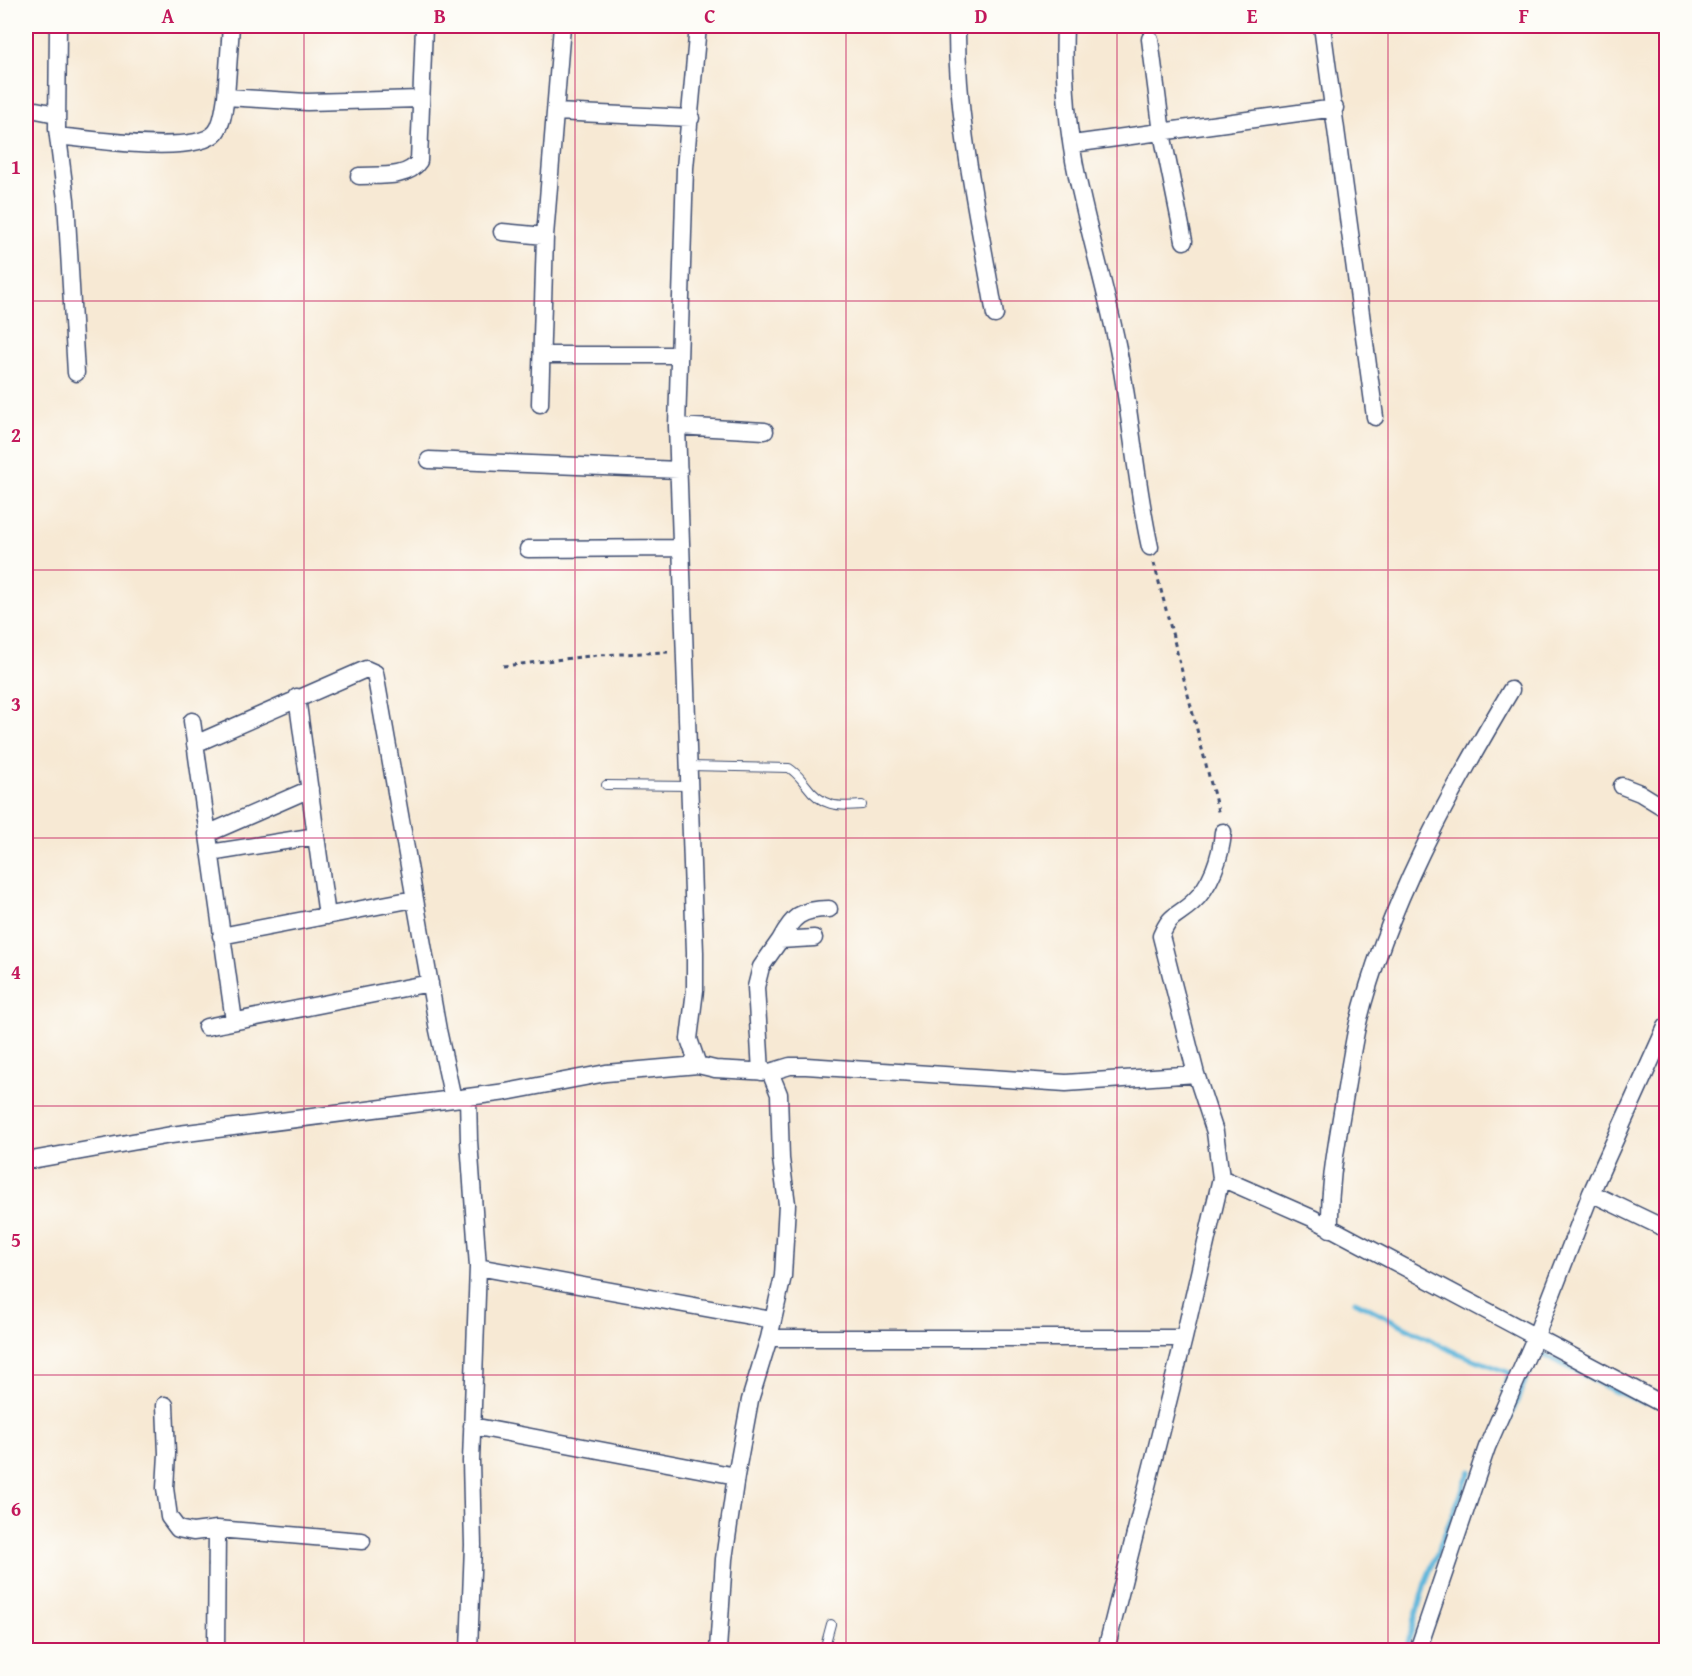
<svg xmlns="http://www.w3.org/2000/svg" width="1692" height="1676" font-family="'Gentium Book Plus',serif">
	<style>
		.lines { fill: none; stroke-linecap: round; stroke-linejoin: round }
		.stream { stroke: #5db6db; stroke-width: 5 }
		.service-casing { stroke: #3c4b70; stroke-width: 10 }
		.minor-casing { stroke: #3c4b70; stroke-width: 19 }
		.path { stroke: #3c4b70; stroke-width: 3; stroke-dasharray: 4.5 4.5; stroke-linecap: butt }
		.service { stroke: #fff; stroke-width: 8 }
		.minor { stroke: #fff; stroke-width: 16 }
		.grid { fill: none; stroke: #c2185b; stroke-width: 1.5; stroke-opacity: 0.55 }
		.neatline { fill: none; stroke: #c2185b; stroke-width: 2 }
		.grid-label { font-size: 20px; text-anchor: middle; font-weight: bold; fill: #c2185b }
	</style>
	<rect width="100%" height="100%" fill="#fdfcf7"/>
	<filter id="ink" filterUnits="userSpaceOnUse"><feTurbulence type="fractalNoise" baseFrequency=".0167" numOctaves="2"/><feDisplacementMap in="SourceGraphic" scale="12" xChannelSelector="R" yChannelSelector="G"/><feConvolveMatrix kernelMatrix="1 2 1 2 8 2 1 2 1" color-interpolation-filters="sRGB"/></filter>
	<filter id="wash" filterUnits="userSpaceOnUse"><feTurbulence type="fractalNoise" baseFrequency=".008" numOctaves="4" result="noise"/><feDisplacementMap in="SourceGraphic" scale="24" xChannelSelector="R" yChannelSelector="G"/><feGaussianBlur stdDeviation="1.35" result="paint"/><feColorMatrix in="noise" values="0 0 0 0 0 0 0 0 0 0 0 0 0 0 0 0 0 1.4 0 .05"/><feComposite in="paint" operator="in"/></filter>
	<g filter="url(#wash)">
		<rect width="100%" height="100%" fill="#f7e9d4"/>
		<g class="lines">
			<path class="stream" d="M1355 1301 1452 1351 1510 1373 1503 1391
				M1486 1474 1538 1352 1616 1392 1645 1403
				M1406 1650 1425 1583 1470 1471"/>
		</g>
	</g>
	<g filter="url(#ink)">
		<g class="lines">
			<defs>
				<path id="service" d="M689 766 789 768C797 773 800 778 806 785 822 807 837 807 862 805
					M606 785 690 786
					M824 1650 831 1624"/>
				<path id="minor" d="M58 26 57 129 66 200 76 373
					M698 26 685 168 677 426 695 952V990L689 1039 698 1065 715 1069 770 1072 779 1094 781 1159 787 1204 783 1276 769 1338 750 1400 736 1476 724 1559 718 1650
					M957 26C956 123 979 219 995 315
					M1065 26C1063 83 1068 142 1082 198 1093 247 1107 295 1117 344 1131 411 1135 480 1150 547
					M1322 26 1375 417
					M1150 39 1162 133 1184 241
					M226 97 231 26
					M26 108 56 114
					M555 112 691 118
					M58 136C88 139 197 156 216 132 223 123 224 108 226 97L307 102 421 99
					M1073 144 1335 108
					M359 176C378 175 408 179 419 161L424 26
					M502 232 545 236 562 26
					M542 355H679
					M540 404 545 236
					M677 426 765 431
					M429 460 679 470
					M528 549 681 548
					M297 697 327 916
					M192 721 234 1021
					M195 744 366 669 375 673 438 1030 453 1099 506 1092 606 1073 698 1065
					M1622 786 1640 793 1666 809
					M207 834 310 789
					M210 853 316 836
					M221 936 414 899
					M780 940C793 916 801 909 829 909
					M206 1027 430 983
					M761 1072 756 987 761 967 780 940 814 938
					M770 1072 790 1066H806L1066 1083 1196 1074
					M468 1097 469 1141 478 1267 471 1461 473 1545 469 1650
					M26 1161 171 1135 453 1099
					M1221 1178 1312 1218 1666 1406
					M1591 1193 1666 1229
					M1330 1229C1329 1186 1335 1154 1342 1112 1347 1084 1351 1055 1357 1027 1386 907 1448 795 1511 690
					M478 1267 772 1320
					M769 1338H1184
					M165 1405 167 1454 165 1488 169 1517 178 1529 193 1532 217 1529 216 1650
					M472 1426 736 1476
					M217 1529 362 1541
					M1106 1650 1184 1338 1221 1178 1215 1132 1196 1074 1161 936C1171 913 1175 918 1192 903 1211 886 1221 857 1223 832
					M1418 1650 1487 1447 1535 1338 1591 1193 1666 1027"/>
			</defs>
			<use href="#service" class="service-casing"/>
			<use href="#minor" class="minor-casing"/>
			<path class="path" d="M1154 563 1219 815
				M503 666 598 655 668 652"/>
			<use href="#service" class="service"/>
			<use href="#minor" class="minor"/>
		</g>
	</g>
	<path class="grid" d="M304 26V1650M575 26V1650M846 26V1650M1117 26V1650M1388 26V1650M26 301H1666M26 570H1666M26 838H1666M26 1106H1666M26 1375H1666"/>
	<rect width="1692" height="1676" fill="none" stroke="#fdfcf7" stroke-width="66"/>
	<rect x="33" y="33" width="1626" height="1610" class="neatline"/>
	<g class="grid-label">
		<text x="168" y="23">A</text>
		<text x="440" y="23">B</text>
		<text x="710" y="23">C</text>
		<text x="981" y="23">D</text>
		<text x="1252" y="23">E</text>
		<text x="1524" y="23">F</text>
		<text x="16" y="174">1</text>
		<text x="16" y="442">2</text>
		<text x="16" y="711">3</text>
		<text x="16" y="979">4</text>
		<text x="16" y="1247">5</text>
		<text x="16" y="1516">6</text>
	</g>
</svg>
